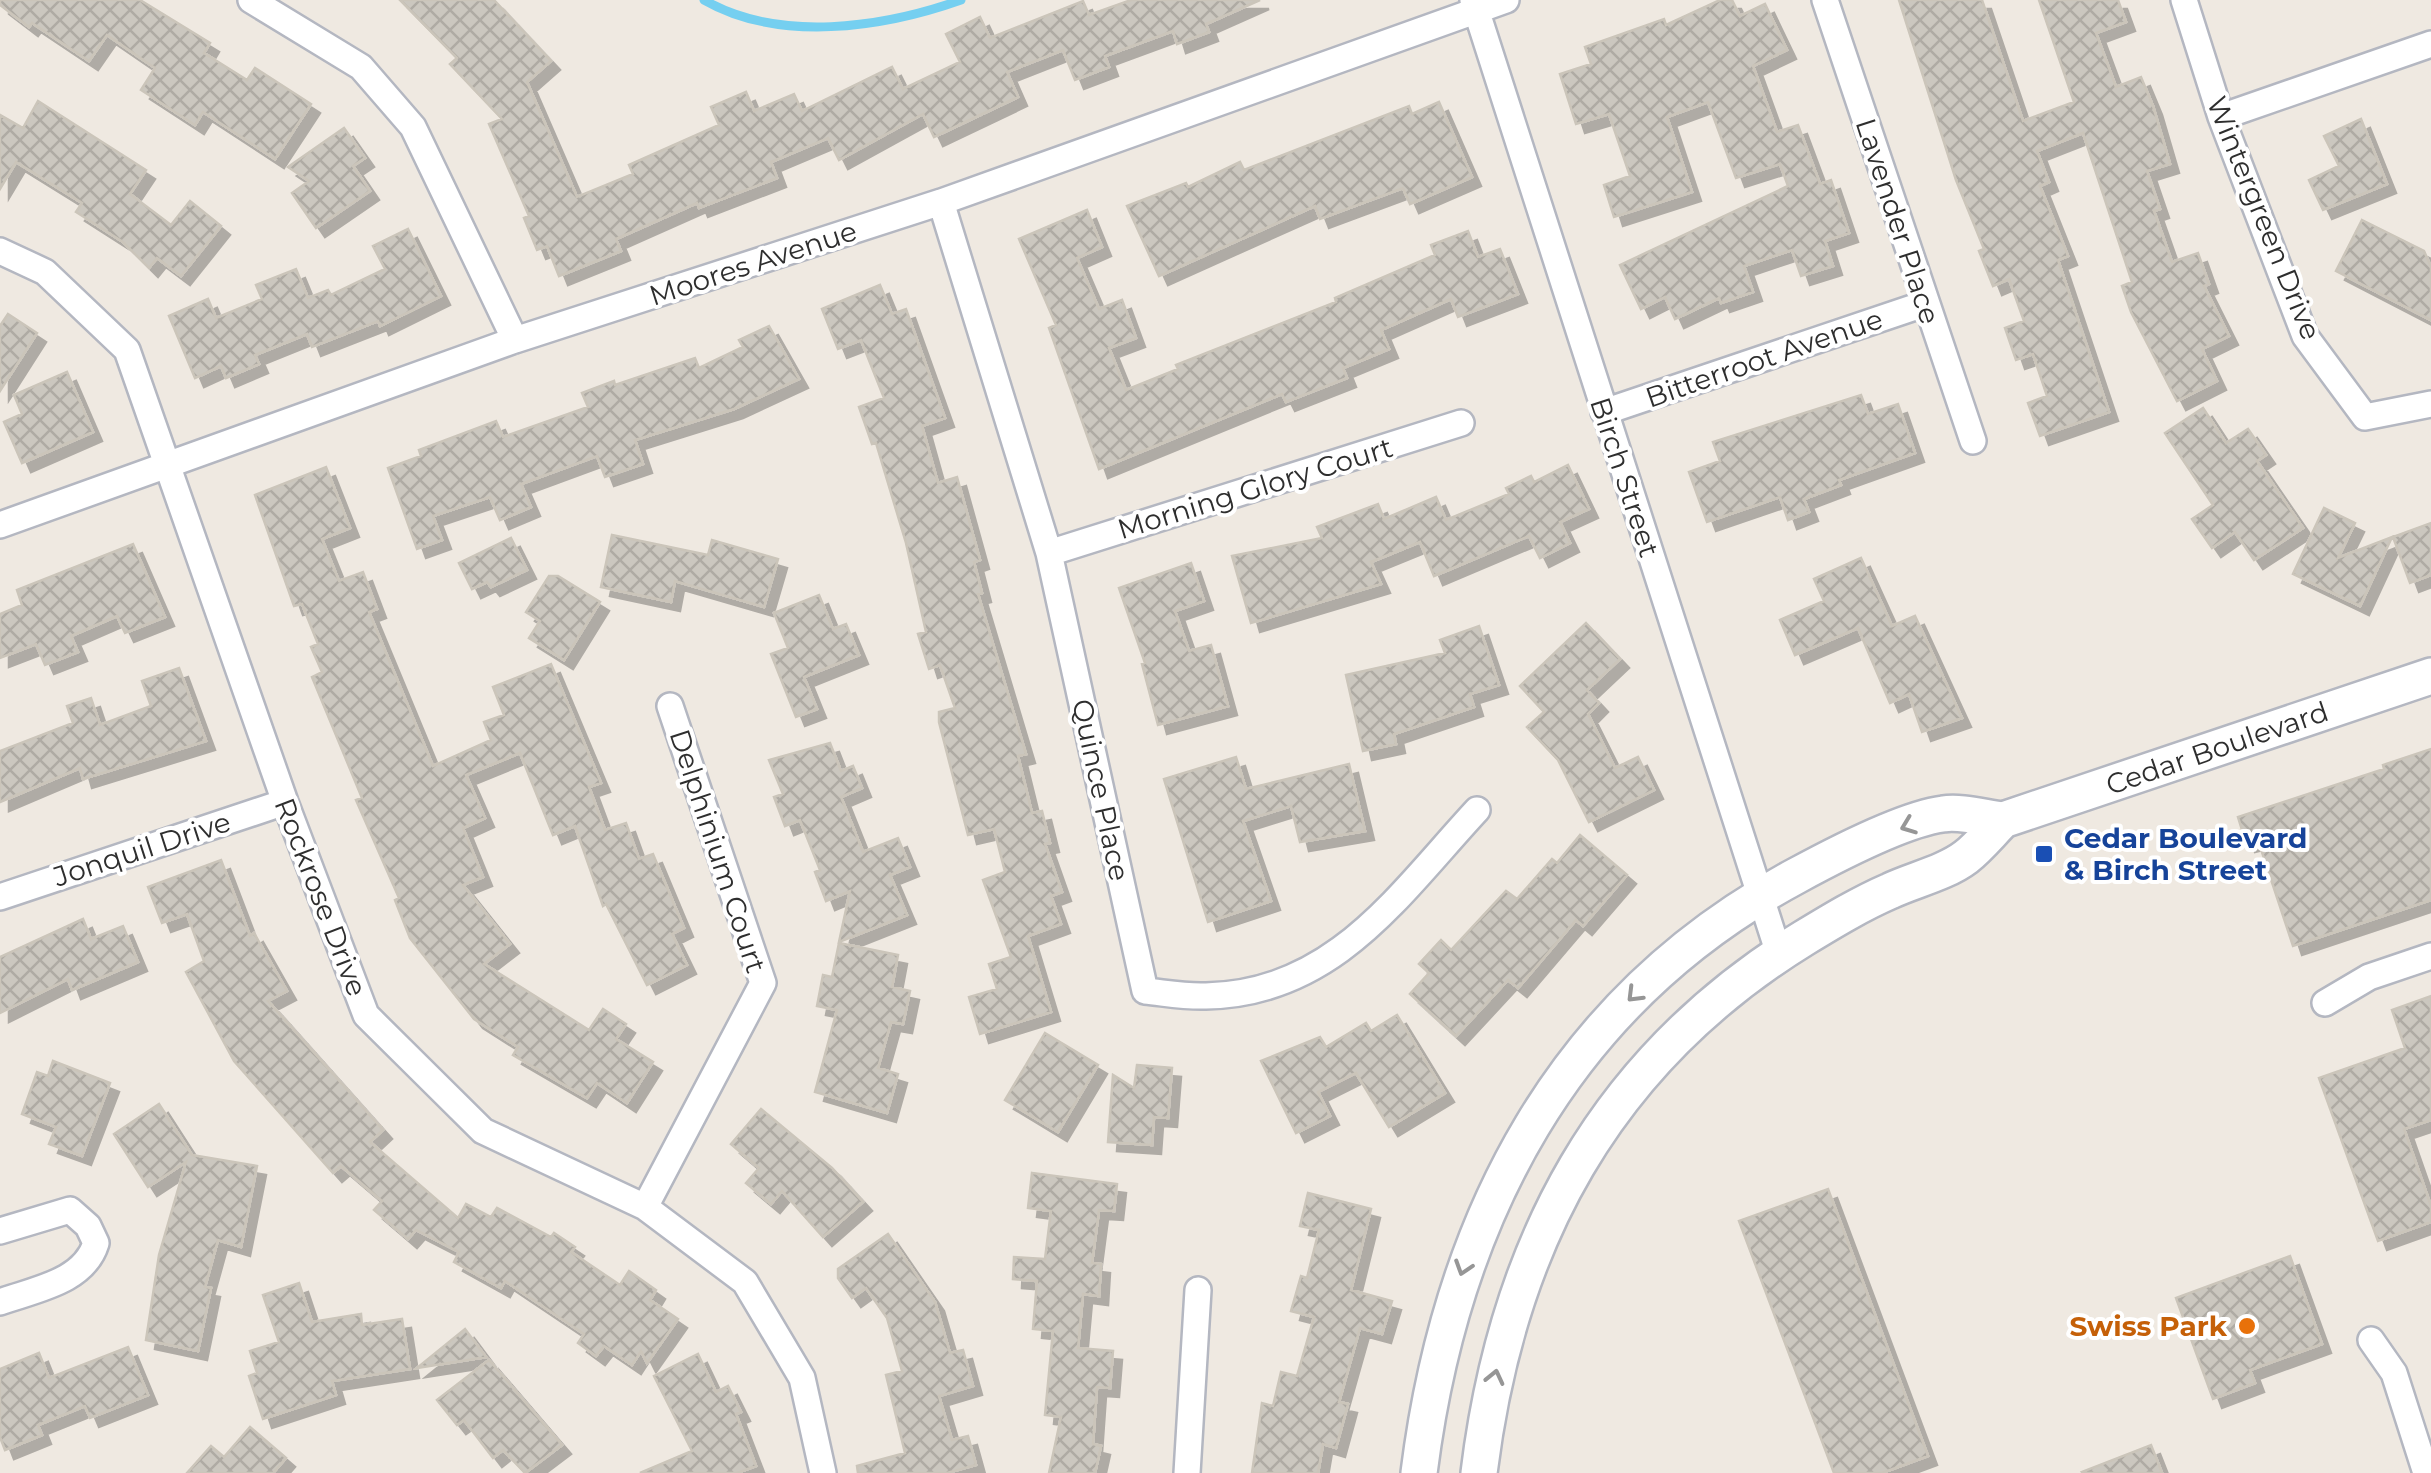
<svg xmlns="http://www.w3.org/2000/svg" width="2431" height="1473" font-family="Montserrat,sans-serif">
	<style>
		.lines { fill: none; stroke-linecap: round; stroke-linejoin: round }
		.stream { stroke: #75cff0; stroke-width: 9 }
		.building { fill: url(#building-cross-hatch); stroke: #cbc5ba; stroke-width: 2.5; filter: url(#shadow) }
		.street-casing { stroke: #b4b7c1; stroke-width: 30 }
		.secondary-casing { stroke: #b4b7c1; stroke-width: 40 }
		.street { stroke: #fff; stroke-width: 25 }
		.secondary { stroke: #fff; stroke-width: 35 }
		.oneway { stroke: #969696 }
		.transit-dot { fill: #1a4fb4; stroke: #fff; stroke-width: 4 }
		.food-dot { fill: #e8710a; stroke: #fff; stroke-width: 4 }
		.labels { text-anchor: middle; stroke-width: 8; stroke-linejoin: round; paint-order: stroke }
		.street-label { font-size: 28px; fill: #2e2e2e; stroke: #fff }
		.transit-label { font-size: 28px; font-weight: bold; fill: #164399; stroke: #fff; text-anchor: start }
		.food-label { font-size: 28px; font-weight: bold; fill: #c56008; stroke: #fff; text-anchor: end }
	</style>
	<defs>
		<pattern id="building-cross-hatch" width="8" height="8" patternUnits="userSpaceOnUse" patternTransform="scale(2.5)"><rect width="8" height="8" fill="#cbc7bf"/><path d="M0 0l8 8M0 8l8-8" fill="none" stroke="#afaba4"/></pattern>
		<filter id="shadow"><feDropShadow dx="9" dy="9" stdDeviation="0" flood-color="#0004"/></filter>
	</defs>
	<rect width="100%" height="100%" fill="#efe9e1"/>
	<g class="lines">
		<path class="stream" d="M704 0C779 43 882 28 961 0"/>
	</g>
	<path class="building" d="M0 0H140L210 43 204 53 247 80 255 68 311 104 275 159 203 112 195 125 141 90 155 68 107 35 89 61 32 23 29 27 0 5Z
		M400 0H494L551 61 527 82 577 197 633 174 629 165 719 125 711 107 746 92 754 111 794 94 802 111 892 67 903 89 960 62 946 34 980 17 990 38 1083 1 1089 15 1131 0H1260L1206 24 1209 32 1177 44 1173 31 1105 56 1109 67 1075 80 1063 50 1007 72 1018 97 934 137 923 114 839 160 828 138 771 162 777 178 699 208 697 203 616 239 621 251 559 276 547 246 537 250 524 218 529 216 489 124 502 119 450 64 457 58Z
		M1720 0H1732L1740 16 1765 4 1787 50 1753 66 1777 132 1798 125 1820 184 1831 180 1849 233 1825 241 1833 266 1801 276 1792 250 1744 266 1753 292 1721 303 1719 298 1675 319 1665 297 1641 309 1620 265 1788 186 1780 164 1736 178 1708 102 1667 117 1692 192 1614 217 1604 185 1630 176 1609 114 1576 124 1560 74 1591 64 1585 47 1664 19 1666 25Z
		M1899 0H1982L2023 121 2074 102 2039 0H2118L2126 22 2096 33 2116 87 2141 77 2153 106 2170 164 2147 171 2160 209 2154 211 2172 262 2198 253 2209 284 2204 286 2229 336 2202 349 2217 381 2177 401 2131 312 2122 286 2132 282 2083 133 2037 151 2049 182 2040 186 2068 256 2058 260 2109 412 2040 436 2028 403 2047 396 2033 354 2016 360 2005 328 2024 321 2009 279 1993 286 1979 251 1984 249 1956 180Z
		M38 101 146 170 130 194 171 225 190 201 221 226 181 276 157 258 149 268 123 242 76 212 82 203 16 162 0 189V115L23 128Z
		M1439 102 1472 177 1410 204 1403 188 1320 219 1315 206 1159 276 1127 206 1186 183 1188 187 1240 162 1244 170 1409 106 1412 114Z
		M2361 119 2387 184 2323 210 2309 180 2339 166 2324 136Z
		M344 128 365 158 353 166 370 191 316 228 292 193 309 181 288 167Z
		M1087 210 1102 247 1077 258 1099 309 1122 300 1136 338 1109 348 1126 390 1178 369 1176 365 1336 302 1335 298 1435 255 1431 245 1468 231 1478 257 1500 249 1518 294 1458 317 1451 299 1381 330 1389 349 1343 368 1347 378 1286 402 1282 394 1099 469 1049 328 1056 325 1019 239Z
		M2362 220 2424 251 2431 267V320L2336 271Z
		M408 229 441 296 380 326 378 321 312 347 307 334 255 355 259 364 226 378 221 366 195 378 169 316 208 299 216 318 262 299 256 285 296 269 308 298 328 290 331 295 385 269 373 246Z
		M880 285 892 314 906 309 945 418 922 426 938 483 957 477 980 560 974 562 982 593 978 594 1026 754 1018 756 1032 813 1042 811 1050 843 1045 844 1062 892 1051 896 1061 924 1028 936 1051 1012 980 1034 969 997 997 989 989 964 1011 957 983 880 1005 872 994 829 968 835 939 722V712L955 708 940 665 929 669 918 634 926 632 906 543 876 443 872 444 859 407 884 398 861 340 838 349 822 309Z
		M8 314 37 333 0 391V326Z
		M769 326 799 379 734 409 635 440 643 464 605 477 597 456 521 484 531 507 500 520 490 497 433 516 442 540 417 549 388 468 421 456 419 450 496 421 503 437 588 407 582 393 614 381 615 385 695 358 699 368 743 347 739 340Z
		M67 372 93 432 22 463 4 422 22 414 14 395Z
		M1861 395 1868 414 1898 404 1915 453 1839 480 1841 485 1804 499 1809 512 1788 520 1780 497 1707 522 1689 472 1720 461 1713 442Z
		M2203 408 2226 443 2248 429 2266 455 2257 461 2303 528 2254 560 2235 532 2212 548 2192 519 2213 505 2165 433Z
		M1568 465 1589 509 1560 522 1570 543 1540 558 1529 536 1434 576 1420 542 1371 562 1381 584 1251 623 1232 556 1322 538 1317 527 1378 504 1384 519 1436 497 1446 520 1509 494 1506 488 1531 476 1534 482Z
		M326 467 350 528 322 539 339 581 363 572 377 609 369 612 433 766 491 740 484 722 504 715 493 687 551 664 601 783 589 787 605 830 626 823 639 859 653 854 684 928 672 934 687 965 647 985 606 904 603 906 575 826 553 835 520 753 466 775 485 818 463 828 483 877 463 885 510 944 484 964 589 1030 603 1009 626 1024 616 1039 653 1062 627 1103 597 1083 587 1098 513 1055 518 1047 474 1019 410 938 395 900 399 898 356 800 362 798 312 677 322 672 311 647 318 644 302 604 294 606 255 495Z
		M2324 508 2355 523 2338 558 2392 537 2360 606 2293 574Z
		M2431 523V575L2410 583 2393 537Z
		M612 535 708 555 712 540 778 559 764 607 675 581 671 602 601 587Z
		M511 538 527 570 491 587 487 582 472 589 459 563Z
		M133 544 165 617 125 633 117 616 71 636 78 652 45 665 36 644 0 658V614L22 605 17 590Z
		M1861 558 1892 626 1915 616 1962 718 1922 732 1909 694 1890 703 1858 628 1795 655 1780 620 1824 601 1814 579Z
		M1191 563 1204 601 1175 611 1189 651 1211 645 1228 706 1158 725 1142 664 1145 663 1119 588Z
		M549 576H558L600 602 564 660 529 638 540 621 526 612Z
		M819 595 833 629 846 624 859 655 804 677 817 709 796 717 771 654 788 648 774 613Z
		M1586 623 1620 659 1587 690 1599 703 1588 714 1615 768 1638 757 1654 790 1589 822 1558 760 1527 727 1544 712 1520 686Z
		M1479 626 1499 685 1470 694 1474 707 1394 734 1396 744 1363 751 1346 675 1445 653 1440 640Z
		M179 668 206 741 83 779 80 768 0 802V751L73 723 67 706 91 698 100 725 151 706 142 681Z
		M830 743 841 771 853 766 862 788 841 797 863 852 898 838 910 867 890 875 907 915 839 942 850 891 826 901 815 872 820 870 800 820 785 826 774 797 783 794 769 760Z
		M2431 749V900L2293 946 2258 840 2246 843 2238 817 2384 769 2383 765Z
		M1236 757 1246 789 1349 764 1365 831 1300 842 1291 806 1243 821 1271 901 1208 922 1164 779Z
		M1580 835 1627 875 1583 926 1576 920 1518 988 1508 980 1456 1036 1410 994 1429 973 1419 964 1441 940 1451 950 1506 891 1517 899 1552 859 1557 863Z
		M221 860 250 936 254 933 287 991 268 1001 383 1130 370 1142 458 1218 466 1204 491 1217 497 1208 551 1237 554 1233 575 1247 571 1252 620 1285 629 1271 656 1290 650 1300 678 1319 647 1363 641 1351 632 1365 604 1346 596 1356 578 1343 584 1334 505 1281 501 1288 454 1262 459 1252 416 1230 408 1239 374 1210 382 1201 341 1166 333 1173 234 1061 186 972 204 961 187 914 162 923 148 887Z
		M83 919 91 939 123 926 138 962 72 990 68 979 0 1013V957Z
		M839 943 898 955 892 987 910 991 903 1024 891 1022 878 1068 898 1074 887 1113 815 1092 837 1010 817 1006 823 975 832 977Z
		M2431 996V1120L2404 1129 2431 1206V1222L2378 1241 2319 1078 2405 1048 2392 1010Z
		M1397 1015 1445 1093 1389 1127 1356 1073 1318 1092 1330 1116 1296 1133 1261 1061 1320 1037 1326 1047 1366 1023 1371 1031Z
		M1045 1033 1098 1065 1058 1132 1005 1100Z
		M53 1061 110 1083 82 1156 49 1144 56 1127 22 1114 37 1072 48 1076Z
		M1137 1065 1172 1068 1168 1118 1154 1117 1152 1145 1108 1142 1113 1075 1134 1088Z
		M159 1104 192 1155 257 1166 241 1247 218 1240 205 1287 211 1288 198 1351 146 1340 159 1255 186 1162 148 1187 114 1134Z
		M761 1109 832 1168 863 1202 823 1237 782 1191 771 1204 746 1183 759 1168 731 1144Z
		M1032 1173 1117 1184 1114 1211 1099 1210 1092 1263 1101 1264 1099 1296 1083 1294 1078 1348 1113 1351 1110 1388 1097 1387 1093 1444 1101 1446 1095 1473H1049L1061 1417 1045 1415 1053 1331 1033 1329 1037 1281 1013 1279 1014 1257 1045 1259 1051 1211 1028 1208Z
		M1828 1189 1928 1456 1882 1473H1834L1739 1221Z
		M1308 1193 1371 1209 1351 1290 1392 1301 1382 1334 1360 1328 1339 1402 1348 1404 1336 1448 1323 1444 1318 1473H1252L1262 1403 1273 1406 1281 1372 1297 1376 1314 1317 1291 1311 1301 1276 1307 1278 1319 1230 1300 1226Z
		M888 1234 935 1302 950 1353 963 1350 973 1386 939 1396 952 1440 968 1436 976 1465 947 1473H858L857 1466 905 1453 886 1375 902 1371 887 1318 866 1288 852 1298 838 1278V1269Z
		M2290 1256 2322 1344 2250 1370 2255 1383 2213 1399 2176 1298Z
		M299 1283 312 1322 361 1314 362 1325 402 1319 410 1369 332 1381 336 1395 263 1419 249 1376 257 1373 250 1351 279 1342 263 1295Z
		M465 1329 486 1357 417 1368Z
		M128 1347 148 1395 90 1418 85 1406 38 1425 42 1435 5 1450 0 1437V1369L39 1353 49 1378Z
		M698 1354 716 1392 728 1386 741 1412 736 1414 756 1466 737 1473H640L692 1451 654 1376Z
		M489 1360 562 1445 525 1473 503 1450 493 1458 464 1420 457 1425 437 1400Z
		M250 1427 286 1458 273 1473H187L211 1446 224 1457Z
		M2151 1445 2162 1473H2083L2082 1472Z"/>
	<g class="lines">
		<defs>
			<path id="street" d="M251 0 361 67 413 127 515 340
				M1473 0 1779 954
				M1825 0 1973 441
				M2184 0 2221 117 2305 336 2365 417 2431 404
				M2221 117 2431 44
				M941 202 1049 553 1145 991C1165 993 1186 997 1206 996 1334 994 1399 894 1477 810
				M0 251 45 272 127 350 285 802 366 1015 483 1131 645 1207 745 1282 802 1378 823 1473
				M1604 412 1924 304
				M0 525 515 340 941 202 1506 0
				M1049 553 1461 423
				M0 897 285 802
				M2325 1003 2369 977 2431 956
				M645 1207 763 983 670 706
				M0 1231 70 1210 88 1226 96 1243C84 1282 36 1289 0 1302
				M2371 1340 2394 1373 2426 1473
				M1187 1473 1198 1290"/>
			<path id="secondary" d="M1419 1473C1451 1218 1563 1001 1796 876 1831 857 1904 819 1943 814 1961 811 1985 818 2003 820L2431 676
				M1479 1473C1507 1244 1604 1061 1804 938 1832 921 1860 904 1890 891 1913 880 1945 873 1966 857 1979 847 1991 832 2003 820"/>
		</defs>
		<use href="#street" class="street-casing"/>
		<use href="#secondary" class="secondary-casing"/>
		<use href="#street" class="street"/>
		<use href="#secondary" class="secondary"/>
	</g>
	<defs><path id="oneway-chevron" d="M-2-3.5L2.5 0L-2 3.5" fill="none" stroke-width="1.6" stroke-linecap="round" stroke-linejoin="round" transform="scale(2.5)"/></defs>
	<g class="oneway">
		<use href="#oneway-chevron" transform="translate(1908 826) rotate(159)"/>
		<use href="#oneway-chevron" transform="translate(1634 995) rotate(135)"/>
		<use href="#oneway-chevron" transform="translate(1463 1268) rotate(108)"/>
		<use href="#oneway-chevron" transform="translate(1495 1377) rotate(-77)"/>
	</g>
	<rect class="transit-dot" x="2034" y="844" width="20" height="20" rx="5"/>
	<circle class="food-dot" cx="2247" cy="1326" r="10"/>
	<g class="labels">
		<g class="street-label">
			<text transform="translate(2264 218) rotate(68)" y="10">Wintergreen Drive</text>
			<text transform="translate(1898 221) rotate(72)" y="10">Lavender Place</text>
			<text transform="translate(753 263) rotate(-18)" y="10">Moores Avenue</text>
			<text transform="translate(1764 358) rotate(-19)" y="10">Bitterroot Avenue</text>
			<text transform="translate(1625 477) rotate(72)" y="10">Birch Street</text>
			<text transform="translate(1255 488) rotate(-17)" y="10">Morning Glory Court</text>
			<text transform="translate(2217 748) rotate(-19)" y="10">Cedar Boulevard</text>
			<text transform="translate(1101 790) rotate(78)" y="10">Quince Place</text>
			<text transform="translate(142 849) rotate(-18)" y="10">Jonquil Drive</text>
			<text transform="translate(718 851) rotate(72)" y="10">Delphinium Court</text>
			<text transform="translate(321 897) rotate(69)" y="10">Rockrose Drive</text>
		</g>
		<g class="transit-label">
			<text x="2064" y="848">Cedar Boulevard<tspan x="2064" dy="32">&amp; Birch Street</tspan></text>
		</g>
		<g class="food-label">
			<text x="2227" y="1336">Swiss Park</text>
		</g>
	</g>
</svg>
